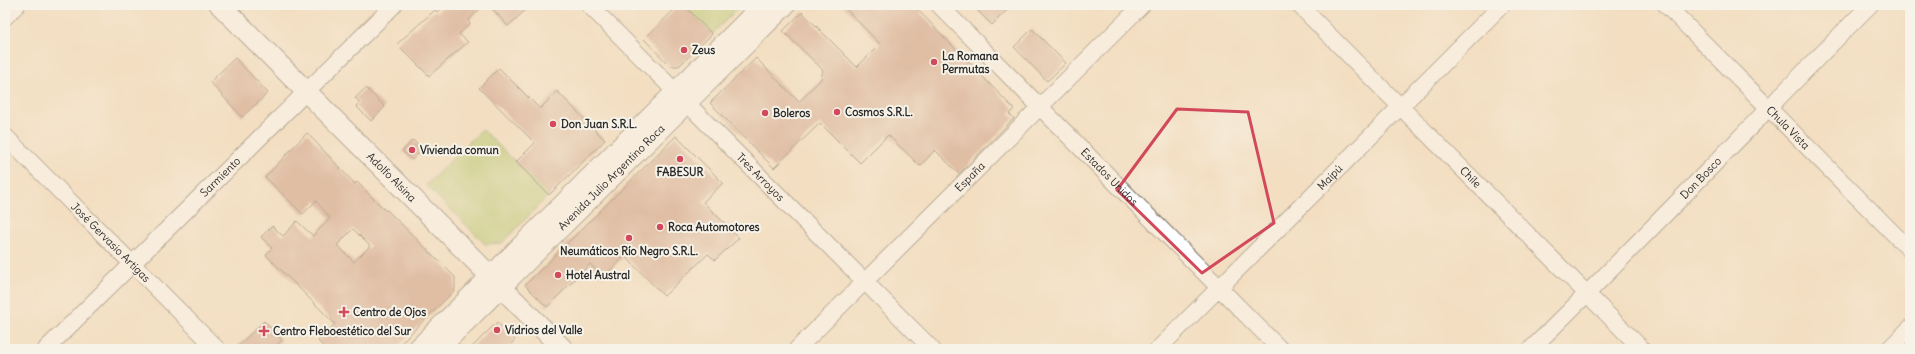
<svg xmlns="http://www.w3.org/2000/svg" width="1915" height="354" font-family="Delius,sans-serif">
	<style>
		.green { fill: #b1c76b; stroke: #6e794b }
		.building { fill: #c99882; fill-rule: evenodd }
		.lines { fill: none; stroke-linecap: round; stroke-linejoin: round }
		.minor-casing { stroke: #716a60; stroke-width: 18 }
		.major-casing { stroke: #716a60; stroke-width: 22 }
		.minor { stroke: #fff; stroke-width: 16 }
		.major { stroke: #fff; stroke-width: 20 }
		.marked { fill: none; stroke: #d1495b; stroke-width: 3; stroke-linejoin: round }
		.poi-dot { fill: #d1495b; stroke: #f7f3e8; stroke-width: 1.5 }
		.labels { text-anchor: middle; stroke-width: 4; stroke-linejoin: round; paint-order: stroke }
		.poi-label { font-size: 11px; font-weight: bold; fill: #2b2b2b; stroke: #f7f3e8; text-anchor: start }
		.street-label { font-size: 11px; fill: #2b2b2b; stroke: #f7f3e8 }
	</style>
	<rect width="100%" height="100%" fill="#f7f3e8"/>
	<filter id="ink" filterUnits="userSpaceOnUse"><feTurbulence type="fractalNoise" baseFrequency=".025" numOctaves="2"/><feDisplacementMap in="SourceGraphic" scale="8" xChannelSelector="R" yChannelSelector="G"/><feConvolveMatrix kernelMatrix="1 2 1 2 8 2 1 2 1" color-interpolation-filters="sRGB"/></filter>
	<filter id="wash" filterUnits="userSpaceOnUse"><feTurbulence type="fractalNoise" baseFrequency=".012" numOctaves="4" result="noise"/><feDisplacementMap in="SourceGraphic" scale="16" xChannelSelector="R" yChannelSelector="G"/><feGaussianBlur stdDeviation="0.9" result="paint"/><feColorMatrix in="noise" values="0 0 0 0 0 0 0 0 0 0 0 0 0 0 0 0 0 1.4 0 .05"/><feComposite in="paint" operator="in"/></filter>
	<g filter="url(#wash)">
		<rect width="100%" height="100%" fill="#f3dec1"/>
		<path class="green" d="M684 5H741L712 34Z
			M482 129 549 195 502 243 485 244 426 185Z"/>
		<g id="blocks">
			<path class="building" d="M444 5H484L468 21 470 24 459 34 468 42 429 76 397 44 435 10 437 12Z
				M489 5H531L508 26Z
				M679 5H684L712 34 679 66H670L644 39Z
				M842 5H913L1014 109 1009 114 1014 118 959 174 935 150 920 166 888 135 860 163 820 123 774 168 710 103 756 58 799 102 821 79 823 70 783 31 802 12 857 67 880 44Z
				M972 5H1012L992 25Z
				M1032 29 1066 63 1047 81 1014 47Z
				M235 58 268 93 242 117 210 82Z
				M499 68 540 109 557 91 605 140 549 195 516 162 535 143 479 88Z
				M366 88 385 107 371 121 356 106 360 102 355 98Z
				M307 133 355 184 357 182 386 211 387 210 455 277V290L395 349H326L318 341 335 324 266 255 272 248 261 237 272 226 283 236 297 221 313 236 330 218 316 201 303 214 265 177ZM353 229 370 246 354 262 337 245Z
				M676 136 723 183 703 202 739 238 715 260 708 254 664 296 625 256 603 277 590 264 547 307 525 285Z
				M413 140 423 149 412 160 402 151Z
				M264 321 282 340 273 349H235Z
				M497 322 515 340 506 349H470Z"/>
		</g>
	</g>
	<g filter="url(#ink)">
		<use href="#blocks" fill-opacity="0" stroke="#716a60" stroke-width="1"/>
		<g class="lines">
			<defs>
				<g id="minor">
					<path id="s1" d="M589 5 932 349"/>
					<path id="s2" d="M939 5 1280 349"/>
					<path id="s3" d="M1299 5 1642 349"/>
					<path id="s4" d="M1666 5 1910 250"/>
					<path d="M5 17 17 5"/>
					<path id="s5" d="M5 136 217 349"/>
					<path id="s6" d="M46 349 394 5"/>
					<path id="s7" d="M797 349 1142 5"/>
					<path id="s8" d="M1158 349 1502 5"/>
					<path id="s9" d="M1531 349C1646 237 1756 119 1870 5"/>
					<path d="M1889 349 1910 328"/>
				</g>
				<g id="major">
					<path id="s10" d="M220 5 563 349"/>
					<path d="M418 349 763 5"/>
					<path id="s11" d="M438 349 785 5"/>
				</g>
			</defs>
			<use href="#minor" class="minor-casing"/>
			<use href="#major" class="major-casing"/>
			<use href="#minor" class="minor"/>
			<use href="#major" class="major"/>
		</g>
	</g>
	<path d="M0 0H1915V354H0ZM1177 109 1248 112 1274 223 1202 273 1117 190Z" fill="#f3dec1" fill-opacity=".55" fill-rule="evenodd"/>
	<path class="marked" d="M1177 109 1248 112 1274 223 1202 273 1117 190Z"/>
	<g class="poi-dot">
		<circle cx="684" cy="50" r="4"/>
		<circle cx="934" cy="62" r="4"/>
		<circle cx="837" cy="112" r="4"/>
		<circle cx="765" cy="113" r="4"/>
		<circle cx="553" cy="124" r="4"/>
		<circle cx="412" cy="150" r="4"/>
		<circle cx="680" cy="159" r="4"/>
		<circle cx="660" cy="227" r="4"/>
		<circle cx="629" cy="238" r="4"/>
		<circle cx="558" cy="275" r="4"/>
		<path d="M342 306h4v4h4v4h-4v4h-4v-4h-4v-4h4z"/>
		<circle cx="497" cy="330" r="4"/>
		<path d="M262 325h4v4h4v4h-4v4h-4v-4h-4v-4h4z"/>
	</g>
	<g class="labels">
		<g class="poi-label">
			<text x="692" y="54">Zeus</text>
			<text x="942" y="60">La Romana<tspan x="942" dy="13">Permutas</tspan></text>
			<text x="845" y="116">Cosmos S.R.L.</text>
			<text x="773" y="117">Boleros</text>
			<text x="561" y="128">Don Juan S.R.L.</text>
			<text x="420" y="154">Vivienda comun</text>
			<text x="680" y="176" text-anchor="middle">FABESUR</text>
			<text x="668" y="231">Roca Automotores</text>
			<text x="629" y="255" text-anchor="middle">Neumáticos Río Negro S.R.L.</text>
			<text x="566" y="279">Hotel Austral</text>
			<text x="353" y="316">Centro de Ojos</text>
			<text x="505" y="334">Vidrios del Valle</text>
			<text x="273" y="335">Centro Fleboestético del Sur</text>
		</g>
		<g class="street-label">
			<text dy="4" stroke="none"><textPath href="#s4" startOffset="173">Chula Vista</textPath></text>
			<text dy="4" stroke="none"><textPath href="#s6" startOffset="245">Sarmiento</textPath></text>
			<text dy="4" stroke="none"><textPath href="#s10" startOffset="243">Adolfo Alsina</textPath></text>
			<text dy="4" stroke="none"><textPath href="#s11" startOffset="244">Avenida Julio Argentino Roca</textPath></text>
			<text dy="4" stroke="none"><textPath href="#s1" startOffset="243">Tres Arroyos</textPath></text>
			<text dy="4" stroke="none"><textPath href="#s7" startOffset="244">España</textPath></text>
			<text dy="4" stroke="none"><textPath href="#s2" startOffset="242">Estados Unidos</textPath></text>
			<text dy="4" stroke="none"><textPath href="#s8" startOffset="243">Maipú</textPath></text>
			<text dy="4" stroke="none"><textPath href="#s3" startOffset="243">Chile</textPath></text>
			<text dy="4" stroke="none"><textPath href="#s9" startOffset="241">Don Bosco</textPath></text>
			<text dy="4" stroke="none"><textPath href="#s5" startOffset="150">José Gervasio Artigas</textPath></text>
		</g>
	</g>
	<rect width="1915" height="354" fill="none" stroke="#f7f3e8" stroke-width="20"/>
</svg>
